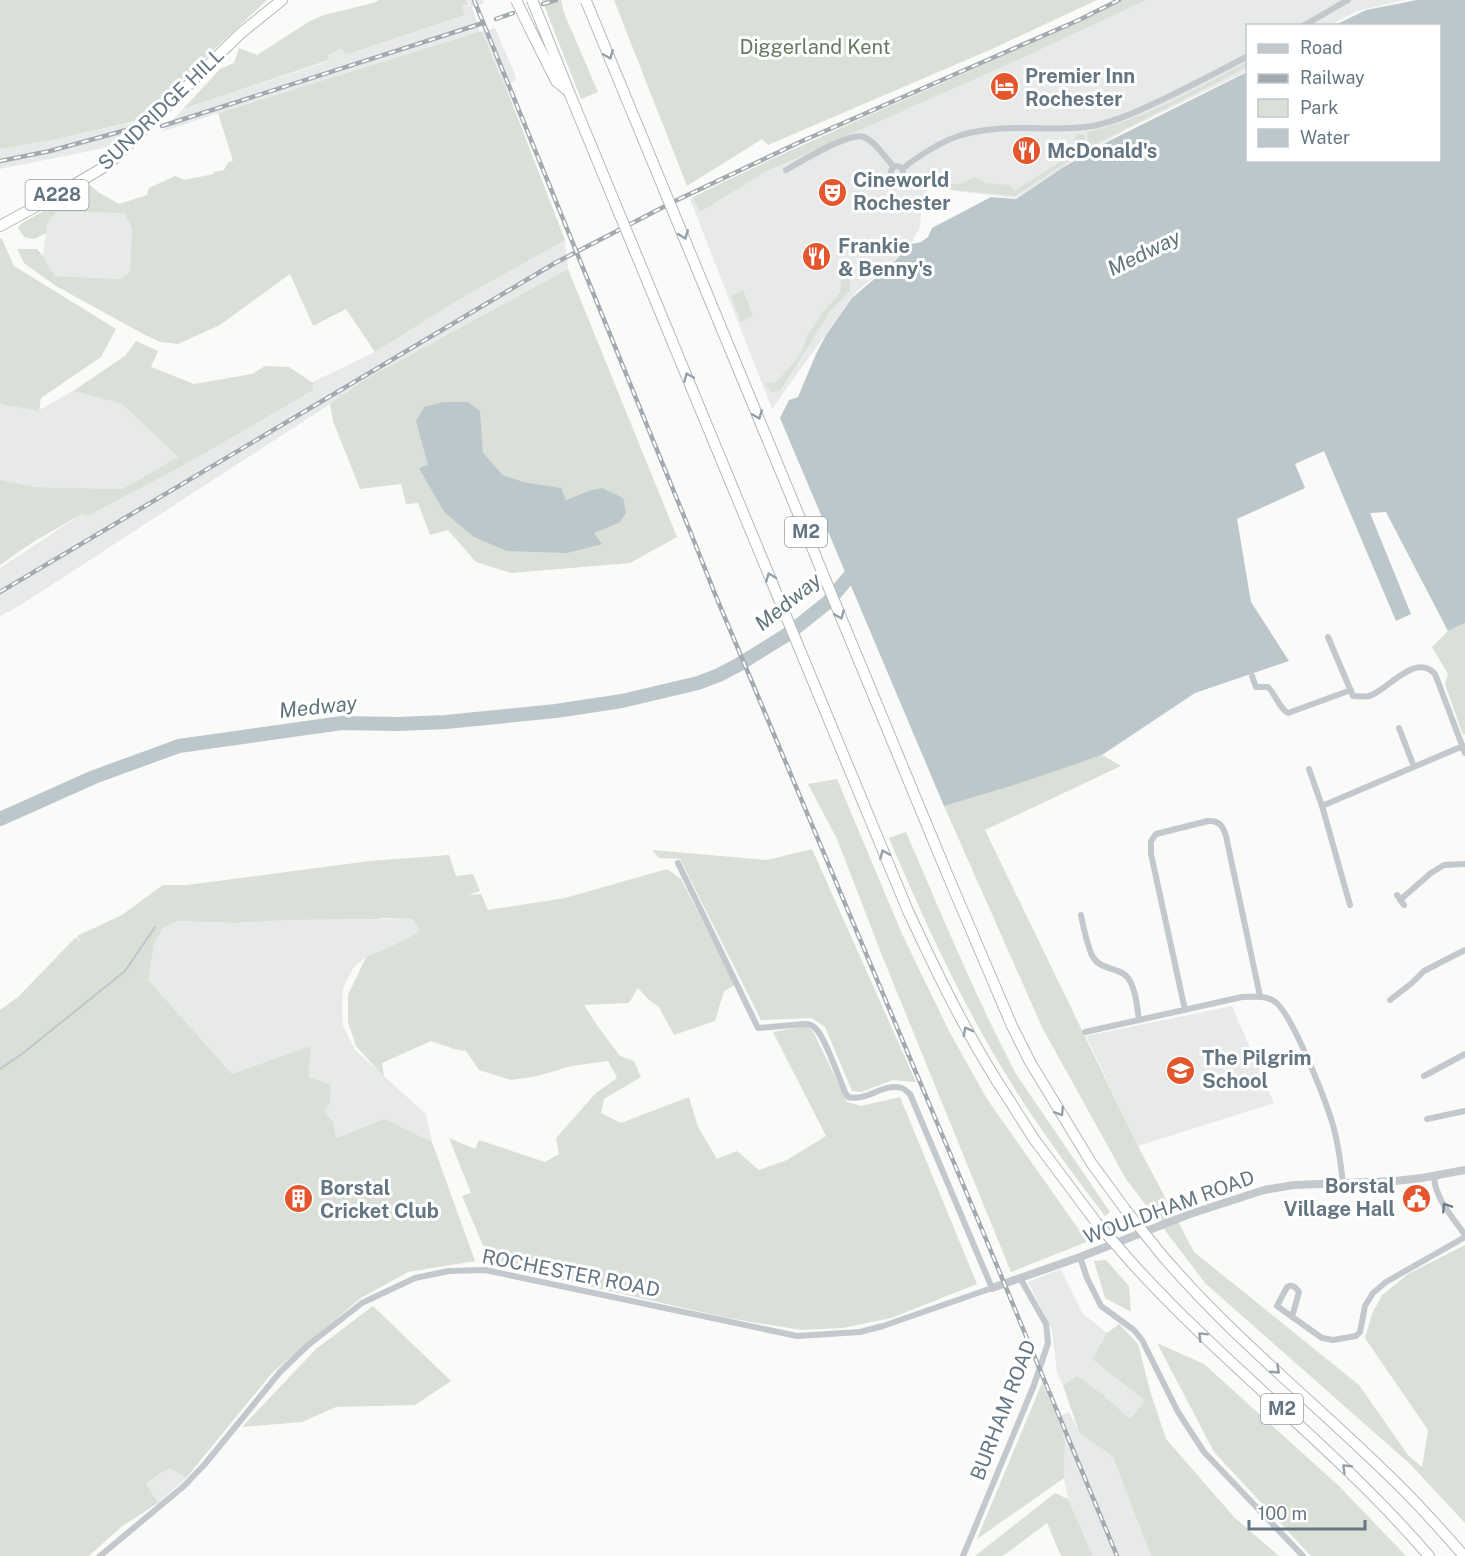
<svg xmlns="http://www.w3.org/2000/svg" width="1465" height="1556" font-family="'Public Sans',sans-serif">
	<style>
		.built { fill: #e8e9e9 }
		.green { fill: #dadfd7; fill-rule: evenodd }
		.water { fill: #bbc7cb }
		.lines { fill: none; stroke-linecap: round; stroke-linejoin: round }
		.stream { stroke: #bbc7cb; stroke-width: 2 }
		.river { stroke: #bbc7cb; stroke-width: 14 }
		.trunk-casing { stroke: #b4b9bd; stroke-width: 12 }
		.motorway-casing { stroke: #b4b9bd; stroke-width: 12 }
		.minor { stroke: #c3c8cc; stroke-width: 6 }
		.tertiary { stroke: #c3c8cc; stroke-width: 8 }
		.trunk { stroke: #fff; stroke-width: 10 }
		.motorway { stroke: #fff; stroke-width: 10 }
		.rail-casing { stroke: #a2aab0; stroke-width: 4.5 }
		.rail { stroke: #fff; stroke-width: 2; stroke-dasharray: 7; stroke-linecap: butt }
		.trunk-bridge-casing { stroke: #b4b9bd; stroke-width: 12; stroke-linecap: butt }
		.motorway-bridge-casing { stroke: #b4b9bd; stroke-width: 12; stroke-linecap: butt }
		.trunk-bridge { stroke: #fff; stroke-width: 10 }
		.motorway-bridge { stroke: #fff; stroke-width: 10 }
		.oneway { stroke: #939fa8 }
		.oneway2 { stroke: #6a7a87 }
		.labels { text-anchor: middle; stroke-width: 6; stroke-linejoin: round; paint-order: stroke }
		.shield { fill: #fff; stroke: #939fa8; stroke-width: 1.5 }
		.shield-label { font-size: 18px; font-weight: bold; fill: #657683 }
		.park-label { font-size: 20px; fill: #687a64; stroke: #fff }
		.poi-label { font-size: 20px; font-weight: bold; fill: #657683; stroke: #fff; text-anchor: start }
		.street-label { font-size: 20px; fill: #657683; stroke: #fff }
		.water-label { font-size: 21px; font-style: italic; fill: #60757c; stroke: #fff }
	</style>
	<rect width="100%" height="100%" fill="#fafaf8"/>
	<path class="built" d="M467 0H483L484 3 472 7 480 32 218 113 162 132 183 109 329 61 328 55 343 49 347 55 465 15 461 5 471 6Z
		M1129 0H1405L1357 11 1331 25 1248 26 1247 71 1130 128 1080 156 1016 198 928 188 922 204 920 227 911 244 895 260 856 292 772 409 690 199 1071 30Z
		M495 28 515 74 516 81 505 85 500 76 482 31Z
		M137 121 110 147 0 169V149L57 139Z
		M56 212 124 213 132 228 130 272 121 279 55 276 43 256 47 223Z
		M565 240 568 269 364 380 330 404 16 608 0 616V568L82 514 88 516 186 464 294 391 375 352 460 299Z
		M73 391 122 404 178 457 122 489 36 487 0 480V404L39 410Z
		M412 919 421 930 407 939 366 957 354 967 343 988 342 1008 343 1026 355 1050 426 1114 432 1142 385 1119 336 1138 333 1121 324 1112 232 1074 147 980 154 943 164 927 178 921 234 923 288 920Z
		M1232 1006 1274 1103 1138 1146 1086 1036Z
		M1061 1269 1082 1313 1107 1333 1092 1359 1145 1401 1130 1419 1077 1376 1063 1385 1057 1373 1052 1330 1028 1282Z
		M1069 1412 1079 1432 1113 1457 1151 1556H1093L1068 1499 1064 1478 1065 1442 1057 1417Z
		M169 1468 186 1478 158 1503 146 1485Z"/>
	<path class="green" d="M0 0H267L139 120 57 139 0 149Z
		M379 0H466L469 5H461L465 15 346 55 342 49 328 55 329 60 183 109 220 69 234 63 239 48 257 55 310 21 324 15 373 3Z
		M542 0H561L564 13 598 92 581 99Z
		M614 0H1097L992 49 768 145 762 139 687 186Z
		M1121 0H1146L1022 58 765 172 700 212 693 197C834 127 981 70 1121 0Z
		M482 31 500 76 505 85 565 240 460 299 375 352 346 309 313 326 290 274 220 325 178 344 161 342 145 335 56 286 24 263 17 249H37L43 256 55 276 121 279 130 272 132 228 124 213 56 212 47 223 46 233 34 239 24 237 18 228 22 223 90 185 98 192 119 204 147 195 149 188 175 176 184 180 214 174V172L224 170 228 162 233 161 218 113Z
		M1247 62V67L1092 146 1088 141 1087 132C1144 120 1196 89 1247 62Z
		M1076 134H1084L1086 142 1089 148 1015 196 956 190 920 183 931 166 940 185 943 183 959 184 976 177 986 183 1010 185 1015 191 1075 152 1073 146Z
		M0 238 2 239 14 266 116 329 101 357 41 398 39 411 0 404Z
		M568 269 677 537 630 563 511 573 476 562 448 530 430 535 418 503 406 504 401 484 360 489 333 421 330 404 364 380ZM480 411 482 453 503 475 524 482 560 488 566 500 588 491 619 523 593 533 601 543 420 468 428 465Z
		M847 277 850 282V291L831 310 783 386 779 391 772 392 765 383H773L777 381 793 364 802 351 808 335 822 313 840 293 841 281Z
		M743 290 753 316 741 322 731 296Z
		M136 341 158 351 151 367 194 384 252 374 265 366 289 367 313 383V390L186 464 88 516 82 514 33 542 0 565V480L36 487 122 489 178 457 122 404 73 391 125 356Z
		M1465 623V734L1463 735 1445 684 1448 674 1432 647 1448 631Z
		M1102 755 1121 766 985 830 1138 1146 1194 1252 1359 1385 1408 1455 1422 1467 1428 1430 1365 1338 1372 1314 1382 1295 1408 1274 1465 1245V1523L1410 1464 1205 1283 1126 1179 1043 1029 944 806Z
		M837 779 902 934 949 1031 987 1099 1077 1227 1089 1241 1011 1272 881 953 837 839 808 784Z
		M906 832C941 913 975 996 1016 1074L1110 1212 1105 1216C1073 1174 1041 1131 1013 1086 964 1008 925 923 889 838Z
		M812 849 916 1082 893 1080 861 1092 852 1091 825 1027 812 1018 761 1020 680 859 659 858 652 850 767 860Z
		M449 855 456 876 473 874 480 891 468 895 481 894 488 910 565 898 667 869 681 879 735 985 724 991 715 1021 674 1035 659 1007 649 1000 638 988 629 1003 584 1005 599 1028 620 1056 634 1061 641 1077 604 1099 601 1113 621 1123 689 1097 698 1127 717 1159 737 1151 759 1170 787 1160 826 1136 773 1032 807 1026 813 1031 847 1102 861 1106 900 1097 977 1284 891 1318 843 1328 801 1330 728 1318 491 1264 462 1196 471 1193 449 1138 475 1149 479 1140 545 1162 559 1154 556 1138 596 1093 617 1078 608 1061 571 1066 538 1076 511 1080 479 1070 466 1051 454 1049 431 1041 382 1063 384 1077 356 1046 348 1022V995L366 957 407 939 420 930 412 919 379 918 380 919 288 920 234 923 178 921 164 927 154 943 148 980 232 1074 311 1046 308 1077 331 1085 330 1102 324 1112 333 1121 336 1138 385 1119 432 1142 475 1261 408 1272 361 1298 272 1373 186 1478 169 1468 146 1484 158 1503 121 1527 89 1556H0V1010L18 997 76 937 81 944 77 936 122 915 163 885H187L370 861Z
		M1106 1260 1129 1286 1131 1312 1105 1298 1094 1261Z
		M373 1306 451 1381 415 1405 336 1407 302 1422 242 1427 316 1349Z
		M1119 1324 1138 1344 1151 1394 1166 1439 1234 1517 1279 1556H1151L1113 1457 1079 1432 1063 1385 1077 1376 1103 1395 1130 1419 1145 1401 1092 1359 1107 1333Z
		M1157 1343 1204 1364 1339 1486 1406 1556H1311L1214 1452Z
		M1042 1383 1057 1417 1065 1442 1064 1478 977 1539Z
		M1055 1493 1068 1499 1093 1556H1061L1047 1523 1003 1556H975Z"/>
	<path class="water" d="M1417 0H1465V623L1448 631 1386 512 1370 513 1411 614 1396 621 1324 451 1295 464 1305 488 1237 519 1251 602 1289 661 1195 693 1102 755 1017 784 944 806 780 418 789 400 798 397 816 354 826 335 852 298 892 264 911 244 921 242 928 237 932 228 991 197 1016 199 1062 168 1107 142 1247 72 1248 160H1440V26L1335 25 1366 10Z
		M443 402H468L480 411 483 453 503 475 524 482 561 488 566 500 588 491 602 488 623 498 626 513 619 523 594 533 602 544 567 553 507 551 474 537 444 512 419 468 428 465 416 421 424 407Z"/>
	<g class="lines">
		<path class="stream" d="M0 1069 22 1054 125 971 155 927"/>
		<path class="river" d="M0 819 94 777 179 746 342 723 399 724 446 722 556 711 622 701 698 683 719 675 738 665 788 634 828 602 858 566"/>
		<defs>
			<path id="trunk" d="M178 95 241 33 282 0
				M0 226 57 195 104 167 113 160"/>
			<path id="motorway" d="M543 27 569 92
				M531 31 556 81 569 92
				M1030 1062 1092 1164 1125 1209
				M997 1081 1034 1139 1096 1222
				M1161 1254C1228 1333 1309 1398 1383 1470 1412 1497 1438 1526 1464 1556
				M1132 1263C1226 1367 1338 1450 1429 1556"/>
		</defs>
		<use href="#trunk" class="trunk-casing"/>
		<use href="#motorway" class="motorway-casing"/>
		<path class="minor" d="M1303 26 1348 0
			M891 172a6 6 0 1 1 12 0a6 6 0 1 1-12 0Z
			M902 169C944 136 972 127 1025 128 1048 128 1071 130 1093 126 1121 120 1145 108 1170 96 1196 83 1222 70 1248 56
			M786 170C800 162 850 131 864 137 876 142 885 158 894 167
			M1328 637 1353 696C1360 696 1366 698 1372 695 1390 687 1416 653 1435 674L1465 753
			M1252 676 1256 687H1268C1276 695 1279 708 1288 713L1351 690
			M1399 728 1414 767
			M1309 769 1322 806 1350 905
			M1322 806 1463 746
			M1397 895 1404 905
			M1400 900 1431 873 1444 865 1465 864
			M1081 915C1083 925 1088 949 1093 957 1101 971 1121 967 1128 978 1136 989 1137 1007 1139 1020
			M1390 1000 1412 983 1424 971 1465 950
			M1185 1010 1151 854V841L1156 834 1208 821C1219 820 1223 826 1226 836L1260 996
			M1085 1032 1242 997C1253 997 1265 995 1274 1001 1292 1012 1326 1102 1333 1125 1338 1143 1341 1164 1343 1184
			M1424 1076 1465 1054
			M1427 1119 1465 1111
			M1434 1176C1435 1199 1452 1216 1465 1235
			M1080 1257 1087 1278 1101 1306 1134 1330 1142 1340 1178 1412 1204 1452 1303 1556
			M1292 1317 1299 1292C1295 1287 1293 1284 1287 1287L1277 1306 1322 1338 1333 1340 1356 1336 1360 1332 1365 1306 1373 1293 1386 1282 1465 1237
			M100 1556 184 1486 205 1464 280 1372 307 1346 362 1303 415 1278 449 1271 485 1270 797 1336 860 1332 883 1326 992 1288 910 1094C907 1092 905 1089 902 1088 883 1082 868 1102 848 1097L845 1092C838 1076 827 1042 817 1030 813 1025 810 1024 804 1024L758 1028 678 863
			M963 1556 1034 1385 1048 1343 1046 1324 1020 1278"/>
		<path class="tertiary" d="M992 1288 1080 1257 1190 1214 1264 1190 1294 1185 1395 1181 1422 1178 1465 1170"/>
		<use href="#trunk" class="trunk"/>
		<use href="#motorway" class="motorway"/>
		<defs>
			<path id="rail" d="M474 0 692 536 715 594 983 1232 1117 1556
				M543 4 556 0
				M496 19 513 13
				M162 126 480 24
				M0 161 50 151 130 129
				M0 592 555 263 675 201 800 142 1079 20 1119 0"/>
		</defs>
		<use href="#rail" class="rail-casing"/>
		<use href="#rail" class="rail"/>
		<defs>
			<path id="trunk-bridge" d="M113 160 178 95"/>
			<path id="motorway-bridge" d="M516 0 531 31
				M532 0 543 27
				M586 1 948 876 1012 1026 1030 1062
				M569 92 908 911C935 969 963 1027 997 1081
				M1125 1209 1161 1254
				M1096 1222 1132 1263"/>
		</defs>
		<use href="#trunk-bridge" class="trunk-bridge-casing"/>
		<use href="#motorway-bridge" class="motorway-bridge-casing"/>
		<use href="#trunk-bridge" class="trunk-bridge"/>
		<use href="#motorway-bridge" class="motorway-bridge"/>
	</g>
	<defs><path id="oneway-chevron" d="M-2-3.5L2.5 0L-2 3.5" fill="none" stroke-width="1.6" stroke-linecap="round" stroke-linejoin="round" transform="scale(1.5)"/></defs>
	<g class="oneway">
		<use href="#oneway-chevron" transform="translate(609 55) rotate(67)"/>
		<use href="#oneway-chevron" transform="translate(684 235) rotate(69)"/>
		<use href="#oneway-chevron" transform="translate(688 377) rotate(-113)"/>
		<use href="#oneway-chevron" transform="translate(758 415) rotate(68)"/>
		<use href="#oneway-chevron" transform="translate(770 577) rotate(-112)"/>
		<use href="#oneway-chevron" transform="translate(840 615) rotate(67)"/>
		<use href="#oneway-chevron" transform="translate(884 854) rotate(-112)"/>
		<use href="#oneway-chevron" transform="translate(967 1031) rotate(-118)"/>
		<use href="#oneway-chevron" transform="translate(1060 1112) rotate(58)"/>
		<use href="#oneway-chevron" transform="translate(1202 1336) rotate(-135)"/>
		<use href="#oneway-chevron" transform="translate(1276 1370) rotate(43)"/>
		<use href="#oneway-chevron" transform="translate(1346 1468) rotate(-136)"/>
	</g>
	<use class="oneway2" href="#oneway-chevron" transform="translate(1446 1207) rotate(-123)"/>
	<defs>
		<symbol id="hotel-disc" viewBox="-11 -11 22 22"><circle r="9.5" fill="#e4572e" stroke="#fff"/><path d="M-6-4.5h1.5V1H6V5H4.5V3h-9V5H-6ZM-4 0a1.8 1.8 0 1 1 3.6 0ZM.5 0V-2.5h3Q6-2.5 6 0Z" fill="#fff"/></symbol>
		<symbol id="restaurant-disc" viewBox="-11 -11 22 22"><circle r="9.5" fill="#e4572e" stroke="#fff"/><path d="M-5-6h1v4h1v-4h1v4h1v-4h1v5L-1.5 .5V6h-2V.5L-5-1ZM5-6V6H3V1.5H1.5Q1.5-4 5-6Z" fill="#fff"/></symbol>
		<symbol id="theatre-disc" viewBox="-11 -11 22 22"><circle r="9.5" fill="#e4572e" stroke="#fff"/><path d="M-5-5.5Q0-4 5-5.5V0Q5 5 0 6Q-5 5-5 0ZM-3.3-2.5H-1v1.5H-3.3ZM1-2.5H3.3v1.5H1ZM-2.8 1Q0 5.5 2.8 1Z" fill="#fff"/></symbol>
		<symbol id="school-disc" viewBox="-11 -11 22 22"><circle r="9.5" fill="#e4572e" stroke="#fff"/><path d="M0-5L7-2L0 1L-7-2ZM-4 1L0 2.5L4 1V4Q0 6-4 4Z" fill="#fff"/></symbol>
		<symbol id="civic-disc" viewBox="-11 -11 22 22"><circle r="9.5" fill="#e4572e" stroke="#fff"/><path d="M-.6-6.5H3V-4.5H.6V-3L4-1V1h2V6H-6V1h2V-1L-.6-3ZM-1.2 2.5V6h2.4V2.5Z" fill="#fff"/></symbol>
		<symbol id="building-disc" viewBox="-11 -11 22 22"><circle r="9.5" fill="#e4572e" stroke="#fff"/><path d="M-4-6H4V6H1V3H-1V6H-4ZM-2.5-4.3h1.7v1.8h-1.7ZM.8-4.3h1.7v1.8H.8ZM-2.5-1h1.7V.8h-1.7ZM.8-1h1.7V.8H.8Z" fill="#fff"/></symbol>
	</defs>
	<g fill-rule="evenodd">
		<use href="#hotel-disc" x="988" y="70" width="33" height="33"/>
		<use href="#restaurant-disc" x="1010" y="134" width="33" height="33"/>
		<use href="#theatre-disc" x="816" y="176" width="33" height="33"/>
		<use href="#restaurant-disc" x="800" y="240" width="33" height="33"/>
		<use href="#school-disc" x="1164" y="1054" width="33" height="33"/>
		<use href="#civic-disc" x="1400" y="1182" width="33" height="33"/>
		<use href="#building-disc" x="282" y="1182" width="33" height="33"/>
	</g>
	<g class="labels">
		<g class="shield">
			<rect x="25.5" y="180" width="63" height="30" rx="4.5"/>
			<rect x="785" y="517" width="42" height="30" rx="4.5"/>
			<rect x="1261" y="1394" width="42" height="30" rx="4.5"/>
		</g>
		<g class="shield-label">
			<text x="57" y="201">A228</text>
			<text x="806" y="538">M2</text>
			<text x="1282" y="1415">M2</text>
		</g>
		<g class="park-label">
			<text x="815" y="54">Diggerland Kent</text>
		</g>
		<g class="poi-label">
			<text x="1025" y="83">Premier Inn<tspan x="1025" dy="23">Rochester</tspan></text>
			<text x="1047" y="158">McDonald's</text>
			<text x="853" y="187">Cineworld<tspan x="853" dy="23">Rochester</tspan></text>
			<text x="838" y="253">Frankie<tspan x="838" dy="23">&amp; Benny's</tspan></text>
			<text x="1202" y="1065">The Pilgrim<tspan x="1202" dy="23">School</tspan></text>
			<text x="1395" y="1193" text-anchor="end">Borstal<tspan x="1395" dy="23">Village Hall</tspan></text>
			<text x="320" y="1195">Borstal<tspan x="320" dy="23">Cricket Club</tspan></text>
		</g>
		<g class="street-label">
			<text transform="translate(161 109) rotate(-44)" y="7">SUNDRIDGE HILL</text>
			<text transform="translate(1169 1207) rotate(-20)" y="7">WOULDHAM ROAD</text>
			<text transform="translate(571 1273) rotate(11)" y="7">ROCHESTER ROAD</text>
			<text transform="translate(1003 1410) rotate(-69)" y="7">BURHAM ROAD</text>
		</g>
		<g class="water-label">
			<text transform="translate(1144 253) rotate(-26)" y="7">Medway</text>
			<text transform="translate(788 602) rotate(-39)" y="7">Medway</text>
			<text transform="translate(318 707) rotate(-6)" y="7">Medway</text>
		</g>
	</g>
	<rect x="1246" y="24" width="195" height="138" fill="#ffffff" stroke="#c1c8cd" stroke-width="1.5"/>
	<rect x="1258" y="44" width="30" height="9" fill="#c3c8cc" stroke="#c1c8cd" stroke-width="1.5"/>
	<text x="1300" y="54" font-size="18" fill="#657683">Road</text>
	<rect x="1258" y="74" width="30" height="9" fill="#a2aab0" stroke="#c1c8cd" stroke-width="1.5"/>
	<text x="1300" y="84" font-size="18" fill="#657683">Railway</text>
	<rect x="1258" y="99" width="30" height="18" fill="#dadfd7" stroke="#c1c8cd" stroke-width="1.5"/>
	<text x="1300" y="114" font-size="18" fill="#657683">Park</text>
	<rect x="1258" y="129" width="30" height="18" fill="#bbc7cb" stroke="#c1c8cd" stroke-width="1.5"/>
	<text x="1300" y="144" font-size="18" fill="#657683">Water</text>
	<path d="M1249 1520v9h116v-9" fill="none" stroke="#657683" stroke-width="3"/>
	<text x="1258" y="1520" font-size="18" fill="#657683" stroke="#ffffff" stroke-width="4.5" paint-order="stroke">100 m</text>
</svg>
